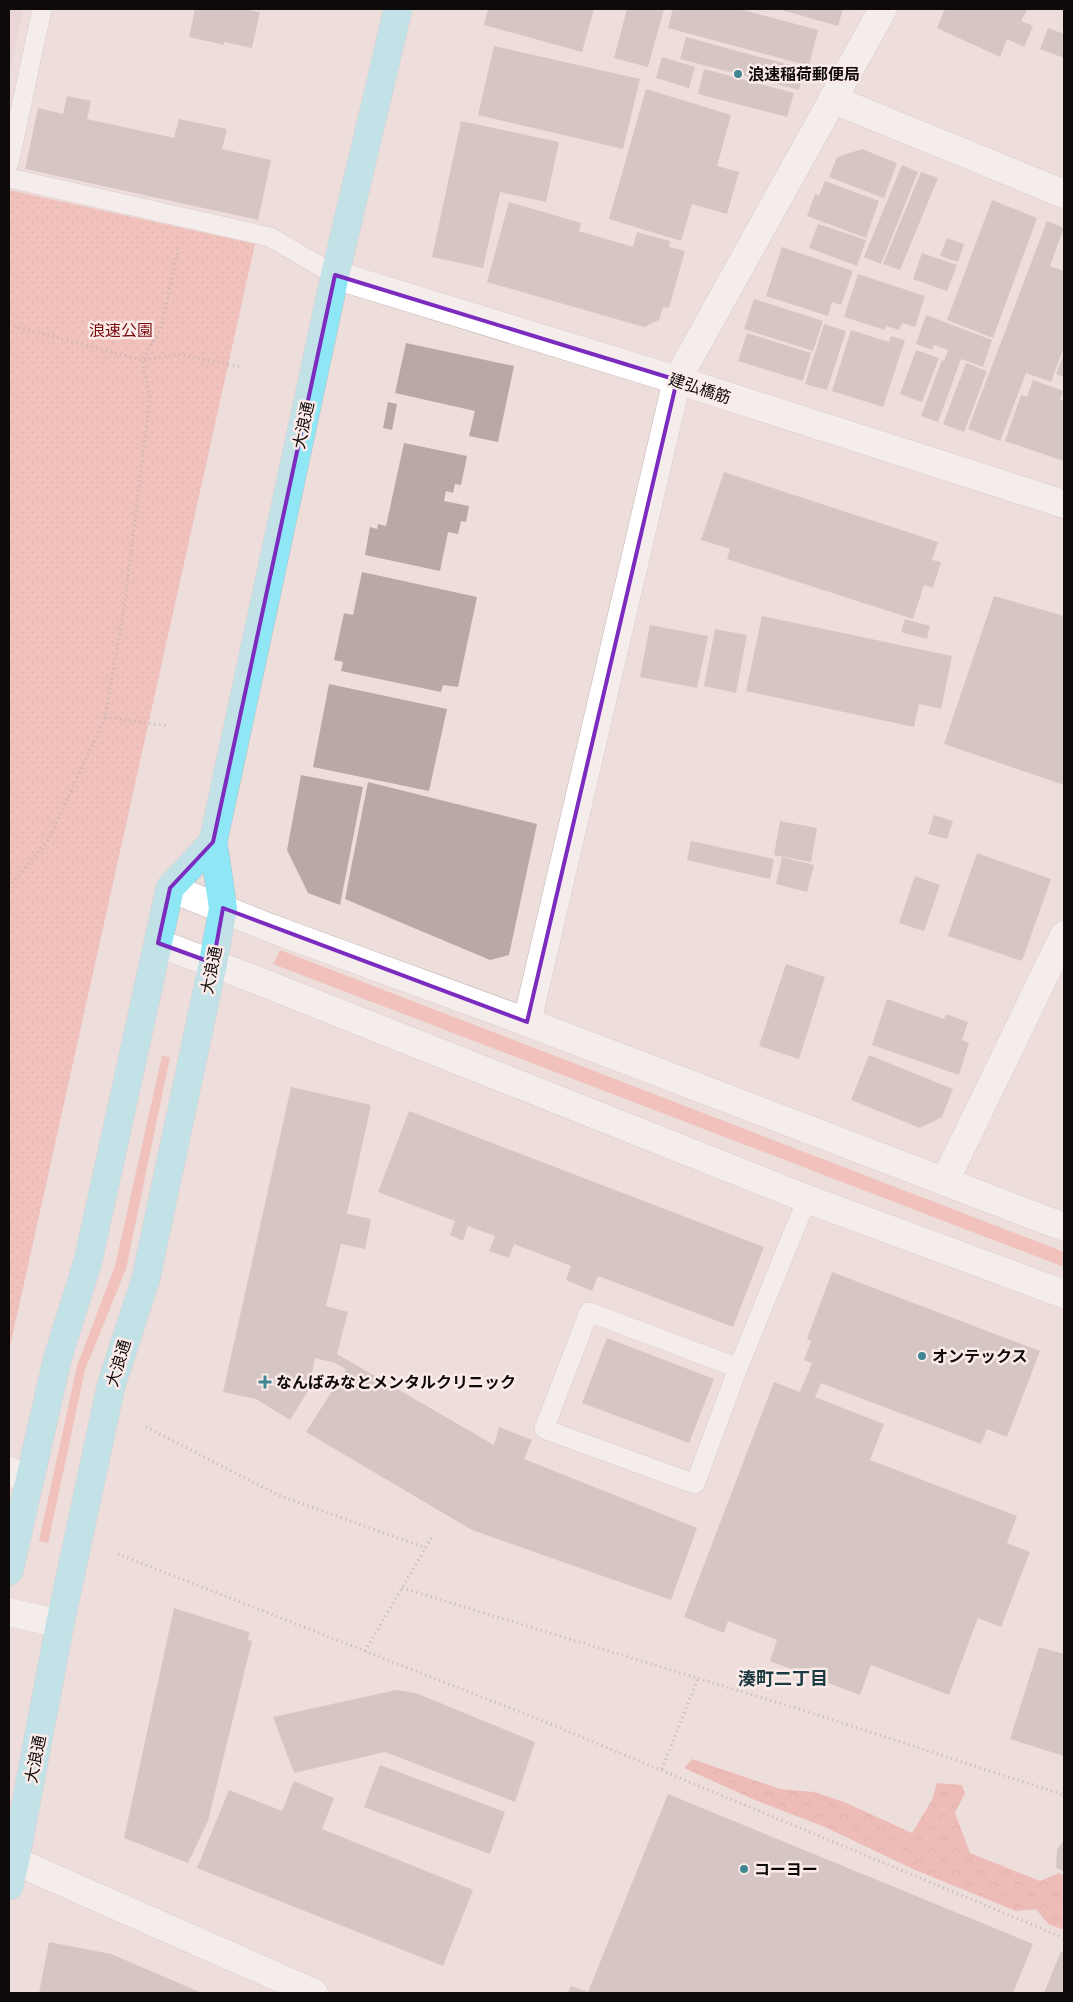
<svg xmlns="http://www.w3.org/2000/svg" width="1073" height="2002" font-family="'Exo 2','Noto Sans JP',sans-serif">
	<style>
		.built { fill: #e7cfcc }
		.grass { fill: #f59d92 }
		.forest { fill: url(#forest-crowns) }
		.park { fill: url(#park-dots) }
		.building { fill: #b8a9a7 }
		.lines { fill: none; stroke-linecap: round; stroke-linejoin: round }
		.service-casing { stroke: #c1b3b0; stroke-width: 20 }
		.minor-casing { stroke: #c1b3b0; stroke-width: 29 }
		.tertiary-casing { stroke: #c1b3b0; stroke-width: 29 }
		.primary-casing { stroke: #c1bfbf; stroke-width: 29 }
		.path { stroke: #908584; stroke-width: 3; stroke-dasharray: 1 4; stroke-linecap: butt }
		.service { stroke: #fff; stroke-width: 19 }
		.minor { stroke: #fff; stroke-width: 28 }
		.tertiary { stroke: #fff; stroke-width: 28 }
		.primary { stroke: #8fe6f5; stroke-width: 28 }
		.marked { fill: none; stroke: #7b2cbf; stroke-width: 4; stroke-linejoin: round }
		.poi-dot { fill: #418693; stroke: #faebe9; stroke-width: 2 }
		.labels { text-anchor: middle; stroke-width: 5; stroke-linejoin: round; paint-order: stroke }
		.poi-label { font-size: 16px; font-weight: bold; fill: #0f0a0a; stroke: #faebe9; text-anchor: start }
		.park-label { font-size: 16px; fill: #7a080c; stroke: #faebe9 }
		.street-label { font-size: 16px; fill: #0f0a0a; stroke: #faebe9 }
		.neighbourhood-label { font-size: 18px; font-weight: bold; fill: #193a40; stroke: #faebe9 }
	</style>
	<defs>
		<pattern id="forest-crowns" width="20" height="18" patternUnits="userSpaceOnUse" patternTransform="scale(1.25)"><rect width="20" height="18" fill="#ef9388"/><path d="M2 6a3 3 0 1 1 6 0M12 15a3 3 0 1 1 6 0" fill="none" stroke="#cc7d74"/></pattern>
		<pattern id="park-dots" width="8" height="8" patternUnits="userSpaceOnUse" patternTransform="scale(1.25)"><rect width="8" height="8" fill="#f59d92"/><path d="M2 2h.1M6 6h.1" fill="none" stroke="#d1867d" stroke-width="1.8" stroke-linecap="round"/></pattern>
	</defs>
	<rect width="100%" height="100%" fill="#eddedc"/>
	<path class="built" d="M9 9H23L9 79Z"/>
	<path class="grass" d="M280 950 1064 1252V1267L273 964Z
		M162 1056 170 1057 126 1269 85 1370 48 1543 39 1541 77 1366 115 1266Z"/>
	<path class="forest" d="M692 1759 780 1789 814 1792 844 1802 912 1833 932 1800 937 1783 962 1785 965 1793 955 1813 970 1853 1040 1881 1059 1873 1064 1875V1930L1048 1924 1036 1909 1016 1911 915 1870 825 1827 755 1800 684 1768Z"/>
	<path class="park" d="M9 190 255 244 9 1351Z"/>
	<path class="building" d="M195 9H244L260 12 252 48 224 42V45L189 37Z
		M488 9H594L582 52 484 25Z
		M627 9H664L648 67 614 58Z
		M673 9H739L818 30 809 66 668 28Z
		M778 9H843L838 26Z
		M945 9H1025L1027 10 1021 21 1033 26 1024 47 1007 39 1000 57 937 28Z
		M1048 28 1064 34V58L1040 49Z
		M686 37 804 69 799 90 680 59Z
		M494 46 640 79 623 149 478 115Z
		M662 57 695 67 689 88 656 78Z
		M704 69 794 93 787 117 698 94Z
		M646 89 731 115 717 166 739 172 727 214 692 204 681 241 609 219Z
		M67 96 91 101 87 119 174 138 179 119 227 129 222 149 271 160 258 220 25 169 38 108 63 114Z
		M461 121 559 142 546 202 500 192 483 268 432 257Z
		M862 149 897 163 884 198 829 177 837 157Z
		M902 165 918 172 881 264 864 257Z
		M921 172 938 178 900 270 883 264Z
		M825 181 879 201 866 238 807 216 815 194 819 196Z
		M992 200 1037 218 993 338 947 320Z
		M509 202 581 223 579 231 633 247 637 232 670 241 669 247 685 251 669 308 663 307 659 320 644 327 487 282Z
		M1047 221 1064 228 1050 266 1064 271V347L1051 382 1026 373 1000 441 968 429Z
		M818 224 866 240 857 266 809 248Z
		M947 238 964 244 958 262 940 256Z
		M782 247 853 271 841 305 832 302 828 316 766 296Z
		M922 253 957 265 947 291 913 279Z
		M858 274 925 296 915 327 902 323 899 330 886 326 885 330 844 317Z
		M754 299 823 321 813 351 744 329Z
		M926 315 992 340 983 367 961 359 938 422 921 416 942 360 944 361 948 350 934 345 932 350 916 344Z
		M824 324 846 331 827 390 805 384Z
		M851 330 889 342 891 336 905 340 883 407 832 391Z
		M747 333 811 353 803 381 738 361Z
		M406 343 514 366 498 442 469 436 475 411 395 393Z
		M916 350 939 358 922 402 900 394Z
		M1064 354V377L1056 374Z
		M966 363 987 371 964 432 943 424Z
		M1033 380 1063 391 1060 400 1064 401V461L1005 441 1021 395 1027 397Z
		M388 402 397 404 392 430 383 428Z
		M404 443 467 456 461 485 455 484 453 493 446 491 444 501 469 506 466 522 461 521 458 534 448 532 440 571 365 555 370 527 377 529 378 524 386 526Z
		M724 472 938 542 932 560 941 562 933 588 924 585 913 619 727 559 730 549 701 540Z
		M362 572 477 597 458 687 443 685 441 692 341 671 343 662 334 660 344 613 353 615Z
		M994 596 1064 616V785L944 744Z
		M762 616 952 656 941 709 919 704 914 727 746 691Z
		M905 619 930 626 927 639 901 632Z
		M650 625 708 636 697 688 640 677Z
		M715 629 747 635 736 693 704 686Z
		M329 684 447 709 429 791 313 767Z
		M301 775 363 787 340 905 308 893 287 850Z
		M368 782 537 824 509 955 490 960 345 899Z
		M934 815 953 821 947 839 928 834Z
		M780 821 817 828 811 862 774 855Z
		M691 841 774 859 770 879 687 860Z
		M977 853 1051 879 1022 961 948 936Z
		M782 857 814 865 807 892 776 884Z
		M915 876 940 885 924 931 899 923Z
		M786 964 825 977 799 1059 759 1046Z
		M887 999 944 1019 946 1014 968 1022 962 1040 969 1043 959 1075 872 1045Z
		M869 1055 953 1089 942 1117 920 1128 851 1100Z
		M291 1087 371 1105 347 1214 371 1219 365 1249 341 1244 326 1306 348 1312 337 1354 494 1445 499 1427 532 1440 524 1459 697 1528 671 1600 472 1530 306 1432 346 1369 335 1363 315 1358 308 1391 290 1420 256 1399 223 1392Z
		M409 1111 764 1247 733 1327 598 1276 592 1291 566 1280 571 1266 514 1244 509 1258 489 1251 495 1236 468 1226 463 1241 450 1235 455 1221 378 1192Z
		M832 1272 1040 1351 1007 1437 987 1429 981 1444 821 1383 815 1397 884 1424 870 1460 1017 1516 1007 1543 1030 1552 1001 1627 978 1618 949 1695 871 1665 860 1695 770 1661 777 1640 728 1621 724 1633 684 1617 774 1382 800 1392 812 1363 804 1360 811 1341 807 1339Z
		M607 1338 714 1379 689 1443 582 1403Z
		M174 1608 249 1632 248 1640 252 1641 208 1821 188 1863 124 1838Z
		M1039 1647 1064 1654V1756L1010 1739Z
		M396 1690 416 1693 535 1742 515 1802 385 1752 294 1773 273 1717Z
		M380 1765 505 1812 490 1854 364 1807Z
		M294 1781 334 1798 322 1829 473 1890 443 1966 197 1868 229 1790 282 1811Z
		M668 1794 1033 1944 1013 1993H568L571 1986 588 1992Z
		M1064 1841V1871L1056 1868 1057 1849Z
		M49 1942 111 1954 202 1993H39Z
		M1061 1951 1064 1953V1993H1044Z"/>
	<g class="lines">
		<defs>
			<path id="service" d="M9 163 42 9
				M9 178 270 237 335 275
				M738 1368 589 1312 544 1429 695 1484 738 1368 807 1199"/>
			<path id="minor" d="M832 99 1064 194
				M945 1181 1064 935"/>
			<path id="tertiary" d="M335 275 677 380 1064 504
				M170 888 270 928 527 1022 1064 1227
				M158 943 259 981 807 1199 1064 1294
				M527 1022 677 380 883 9
				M9 1471 28 1479
				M9 1612 60 1624
				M15 1861 314 1993"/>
			<path id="primary" d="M9 1571 57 1360 88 1261 170 888 213 842
				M9 1886 15 1861 60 1624 111 1386 146 1278 213 963 223 908 213 842 335 275 398 9"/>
		</defs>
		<use href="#service" class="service-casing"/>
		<use href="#minor" class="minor-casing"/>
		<use href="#tertiary" class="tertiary-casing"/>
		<use href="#primary" class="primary-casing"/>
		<path class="path" d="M9 325 142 360 178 354 242 367
			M105 717 168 726
			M9 887 49 839 105 717 124 609 150 397 142 360 161 328 179 245
			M146 1427 278 1495 426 1548
			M118 1554 543 1721 1064 1938
			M402 1588 799 1709 1064 1795
			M365 1651 432 1537
			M662 1769 698 1678"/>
		<use href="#service" class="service"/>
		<use href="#minor" class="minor"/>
		<use href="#tertiary" class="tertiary"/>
		<use href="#primary" class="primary"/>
	</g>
	<path d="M0 0H1073V2002H0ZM335 275 677 380 527 1022 223 908 213 963 158 943 170 888 213 842Z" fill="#eddedc" fill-opacity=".55" fill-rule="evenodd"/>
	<path class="marked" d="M335 275 677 380 527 1022 223 908 213 963 158 943 170 888 213 842Z"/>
	<g class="poi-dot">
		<circle cx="738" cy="74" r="5"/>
		<circle cx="922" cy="1356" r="5"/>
		<path d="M262.5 1374.5h5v5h5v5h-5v5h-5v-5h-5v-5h5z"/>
		<circle cx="744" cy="1869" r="5"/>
	</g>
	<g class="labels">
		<g class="poi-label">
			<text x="748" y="80">浪速稲荷郵便局</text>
			<text x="932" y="1362">オンテックス</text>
			<text x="276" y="1388">なんばみなとメンタルクリニック</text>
			<text x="754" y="1875">コーヨー</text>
		</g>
		<g class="park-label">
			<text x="121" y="336">浪速公園</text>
		</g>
		<g class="street-label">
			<text transform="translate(700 388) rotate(18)" y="6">建弘橋筋</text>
			<text transform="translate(303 425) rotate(-78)" y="6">大浪通</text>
			<text transform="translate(211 970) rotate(-79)" y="6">大浪通</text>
			<text transform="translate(118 1363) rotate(-73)" y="6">大浪通</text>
			<text transform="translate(35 1759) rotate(-79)" y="6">大浪通</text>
		</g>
		<g class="neighbourhood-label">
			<text x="783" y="1685">湊町二丁目</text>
		</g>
	</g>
	<rect width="1073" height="2002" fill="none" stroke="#0f0a0a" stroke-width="20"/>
</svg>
